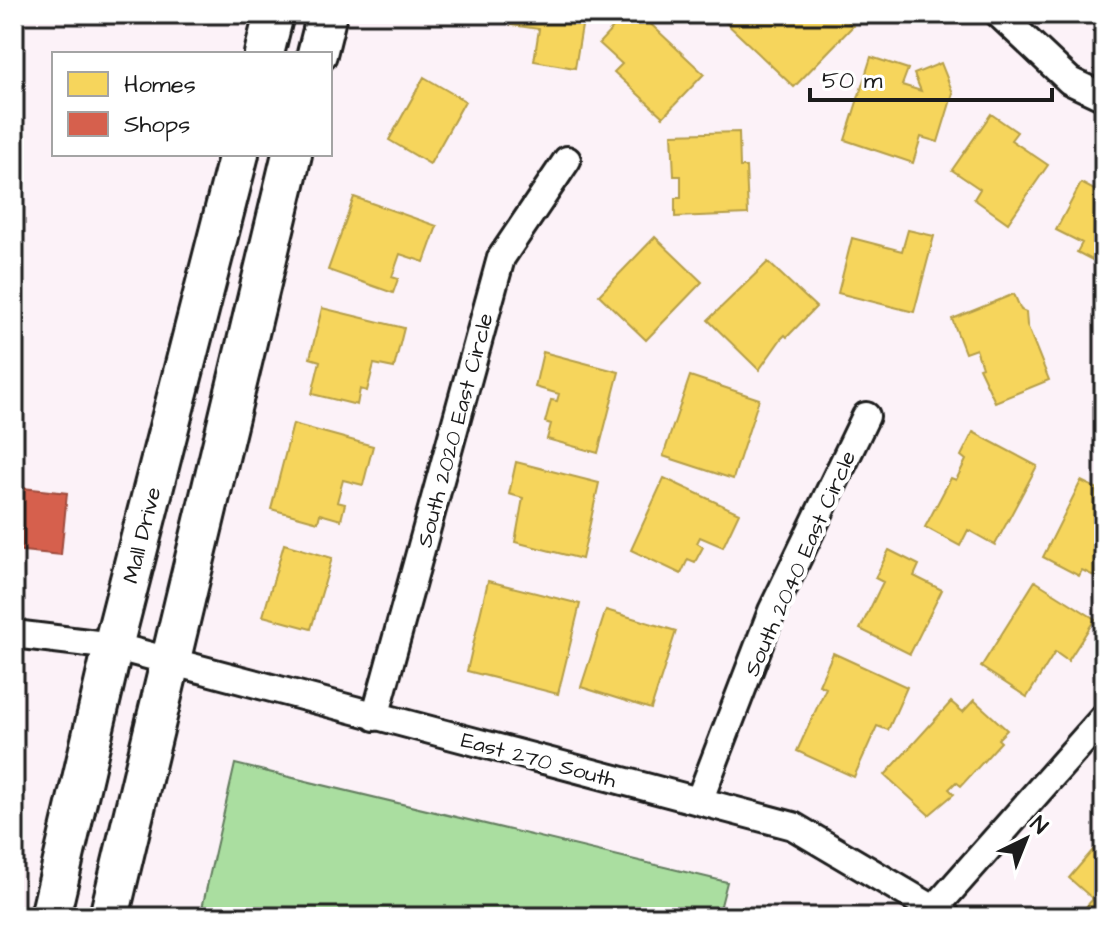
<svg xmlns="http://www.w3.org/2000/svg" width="1118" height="931" font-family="'Architects Daughter',sans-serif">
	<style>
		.green { fill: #aadea0; stroke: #637d5e; stroke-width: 2 }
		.homes { fill: #f6d55c; stroke: #b59e49; stroke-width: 2 }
		.shops { fill: #d6604d; stroke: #9e4c3e; stroke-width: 2 }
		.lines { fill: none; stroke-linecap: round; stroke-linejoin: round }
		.minor-casing { stroke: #1c1c1c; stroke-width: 32 }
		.secondary-casing { stroke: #1c1c1c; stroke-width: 44 }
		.minor { stroke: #fff; stroke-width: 26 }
		.secondary { stroke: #fff; stroke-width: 38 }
		.labels { text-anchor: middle; stroke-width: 8; stroke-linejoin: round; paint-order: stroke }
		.street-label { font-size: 22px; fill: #1c1c1c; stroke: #fff }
	</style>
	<rect width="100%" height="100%" fill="#fcf2f8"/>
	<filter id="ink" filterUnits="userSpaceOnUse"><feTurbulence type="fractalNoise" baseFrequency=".0125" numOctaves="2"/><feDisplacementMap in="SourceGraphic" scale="16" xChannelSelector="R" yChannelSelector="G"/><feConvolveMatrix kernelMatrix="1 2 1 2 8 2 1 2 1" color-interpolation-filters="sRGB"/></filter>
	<g filter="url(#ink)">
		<path class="green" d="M235 764 727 882 718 917H200Z"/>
		<path class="homes" d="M513 14H584L575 68 534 61 539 29 511 25Z
			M626 14H640L704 74 663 117 614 72 622 64 599 43Z
			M729 14H840L853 26 794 87 723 20Z
			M871 57 908 69 902 85 921 91 914 74 941 63 953 93 938 142 921 137 913 163 845 140Z
			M424 77 465 101 430 164 389 140Z
			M991 114 1017 132 1011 140 1048 165 1008 223 974 199 980 189 952 170Z
			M739 132 740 167H746L748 214 675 217V198H681V176H674L672 134Z
			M1081 183 1104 195V266L1077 252 1082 243 1056 230Z
			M354 197 437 226 424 262 400 254 392 277 398 279 393 293 328 270Z
			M908 230 934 236 914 312 838 293 852 238 902 251Z
			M655 237 702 282 646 340 599 295Z
			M768 262 816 307 787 337 785 335 781 339 759 370 708 320Z
			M1014 294 1021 310 1026 312 1027 325 1049 380 995 402 979 368 982 367 976 349 965 353 952 319Z
			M322 308 404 328 394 368 374 364 367 391 360 389 357 405 312 394 320 361 310 358Z
			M543 352 619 372 598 453 547 439 551 424 545 422 551 400 557 401 559 394 535 387Z
			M690 376 759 399 733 479 663 456Z
			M293 424 373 446 363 485 343 480 337 502 345 504 341 520 320 514 318 522 271 509Z
			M973 432 1037 466 995 545 968 530 960 546 925 527 951 478 956 480 966 460 961 456Z
			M516 462 599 483 582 559 515 542 523 498 509 494Z
			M664 478 739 513 723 547 700 537 697 543 703 547 695 562 688 559 681 574 631 550Z
			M1081 481 1104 492V571L1100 579 1082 570 1079 576 1043 557Z
			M284 544 332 558 311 629 263 616Z
			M889 550 919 565 914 576 942 590 910 654 860 629 883 582 875 578Z
			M488 581 580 604 558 694 467 671Z
			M1035 581 1095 619 1068 661 1055 652 1027 697 981 667Z
			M606 610 676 631 651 709 581 687Z
			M833 653 907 687 888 730 877 726 854 777 797 751 826 688 819 685Z
			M974 700 1007 730 998 739 1001 742 961 786 956 782 949 789 954 794 929 815 885 775 951 702 963 712Z
			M1099 843 1104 848V917H1077L1093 899 1069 878Z"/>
		<path class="shops" d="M14 487 67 493 61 555 14 550Z"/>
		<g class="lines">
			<defs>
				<path id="minor" d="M999 14 1070 81 1104 97
					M14 634 113 646 793 826 947 917
					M375 717 501 258 567 160
					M699 801 772 611 866 416
					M931 917 935 908 1104 717"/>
				<path id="secondary" d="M264 54 274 14
					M317 54 327 14
					M50 917 113 646 239 154
					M109 917 292 154"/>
			</defs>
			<use href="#minor" class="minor-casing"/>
			<use href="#secondary" class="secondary-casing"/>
			<use href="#minor" class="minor"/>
			<use href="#secondary" class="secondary"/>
		</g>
	</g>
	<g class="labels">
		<g class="street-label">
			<text transform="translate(454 430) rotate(-75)" y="8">South 2020 East Circle</text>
			<text transform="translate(141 535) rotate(-76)" y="8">Mall Drive</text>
			<text transform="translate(799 563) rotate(-66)" y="8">South 2040 East Circle</text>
			<text transform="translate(539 759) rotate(15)" y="8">East 270 South</text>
		</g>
	</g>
	<rect width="1118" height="931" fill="none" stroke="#fff" stroke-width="48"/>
	<rect x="24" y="24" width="1070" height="883" fill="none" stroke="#1c1c1c" stroke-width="3" filter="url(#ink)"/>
	<rect x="52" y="52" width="280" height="104" fill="#ffffff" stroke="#a4a4a4" stroke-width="2"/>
	<rect x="68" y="72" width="40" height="24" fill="#f6d55c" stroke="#a4a4a4" stroke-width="2"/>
	<text x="124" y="92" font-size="24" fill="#1c1c1c">Homes</text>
	<rect x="68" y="112" width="40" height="24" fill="#d6604d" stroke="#a4a4a4" stroke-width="2"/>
	<text x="124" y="132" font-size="24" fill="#1c1c1c">Shops</text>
	<g transform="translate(1026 839) rotate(43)" stroke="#ffffff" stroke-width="6" paint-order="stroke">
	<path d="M0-6L14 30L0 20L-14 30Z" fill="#1c1c1c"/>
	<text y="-12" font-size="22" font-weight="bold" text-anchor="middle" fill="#1c1c1c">N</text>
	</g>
	<path d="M810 88v12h242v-12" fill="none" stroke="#1c1c1c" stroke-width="4"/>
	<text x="822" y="88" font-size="24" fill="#1c1c1c" stroke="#ffffff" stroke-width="6" paint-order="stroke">50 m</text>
</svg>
